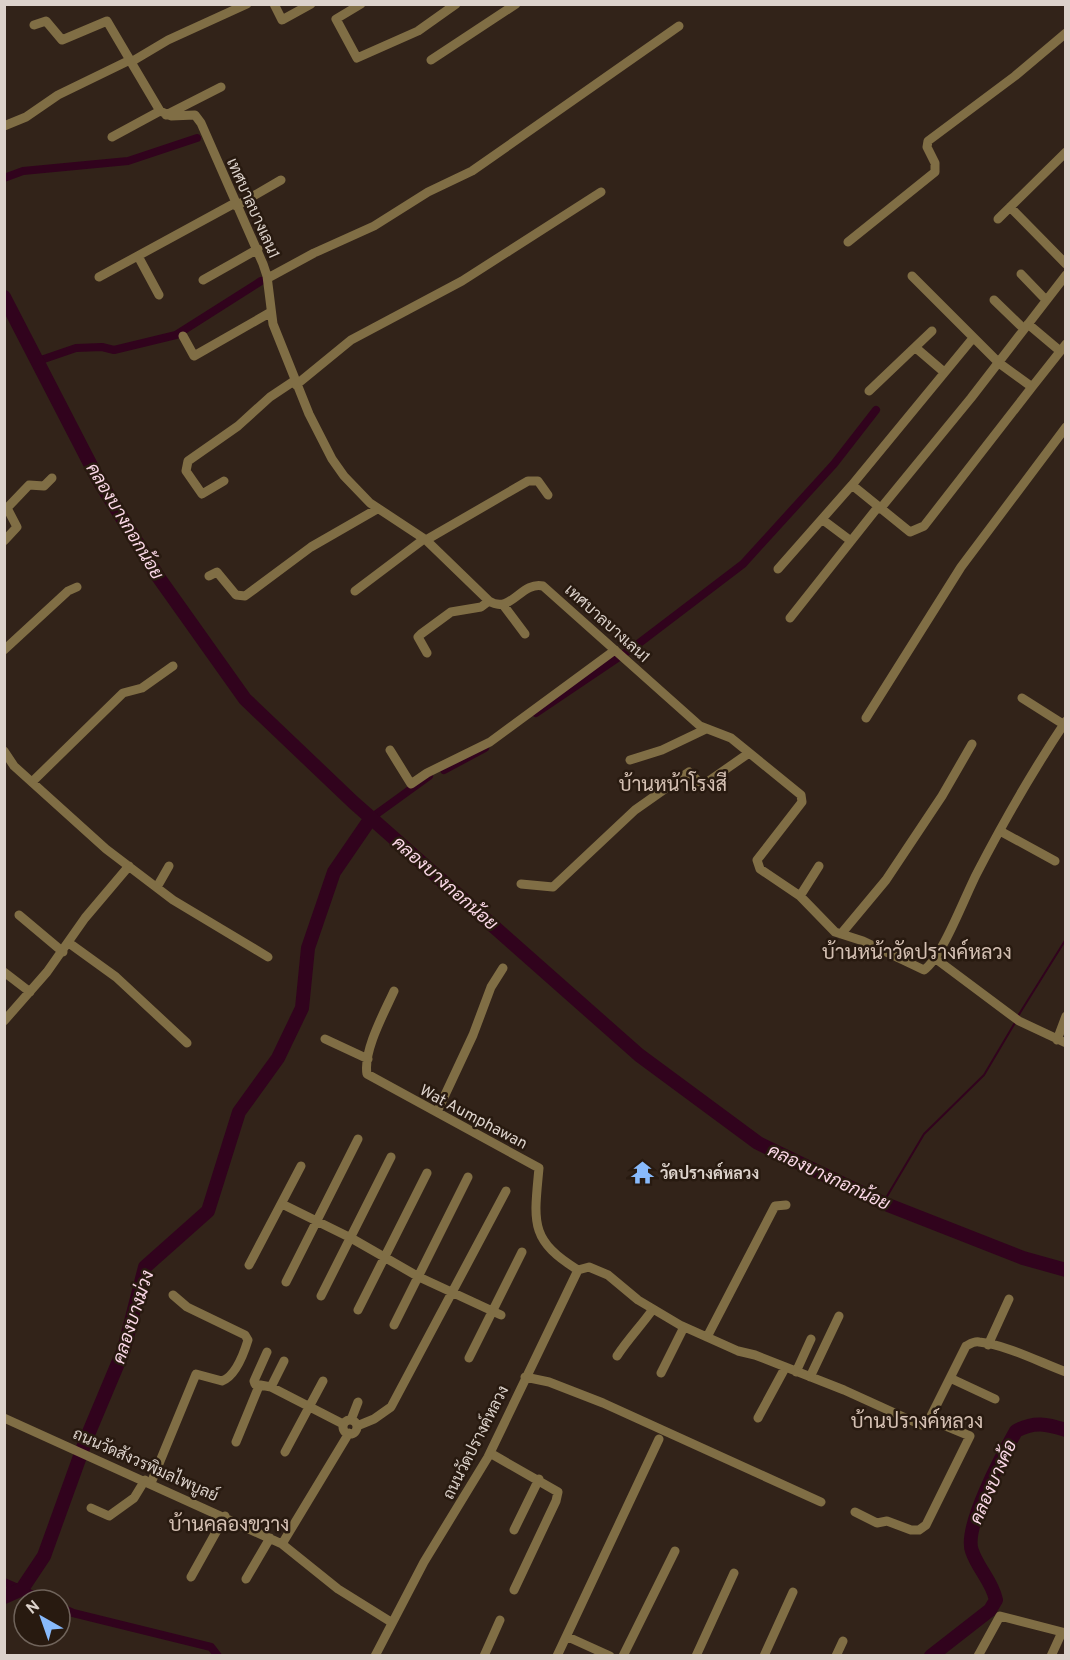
<svg xmlns="http://www.w3.org/2000/svg" width="1070" height="1660" font-family="Overpass,Sarabun,sans-serif">
	<style>
		.lines { fill: none; stroke-linecap: round; stroke-linejoin: round }
		.stream { stroke: #31031d; stroke-width: 2 }
		.canal { stroke: #31031d; stroke-width: 8 }
		.river { stroke: #31031d; stroke-width: 14 }
		.minor { stroke: #806e45; stroke-width: 9 }
		.labels { text-anchor: middle; stroke-width: 5; stroke-linejoin: round; paint-order: stroke }
		.street-label { font-size: 16px; fill: #dcd2cb; stroke: #281a10 }
		.poi-label { font-size: 16px; font-weight: bold; fill: #dcd2cb; stroke: #281a10; text-anchor: start }
		.water-label { font-size: 18px; font-style: italic; fill: #fbd8e7; stroke: #281a10 }
		.quarter-label { font-size: 20px; fill: #d4c0b3; stroke: #281a10 }
	</style>
	<rect width="100%" height="100%" fill="#322319"/>
	<g class="lines">
		<path class="stream" d="M1018 1016 1066 939
			M883 1203 924 1134 984 1075 1016 1021"/>
		<path class="canal" d="M4 178 23 171 128 161 197 138
			M38 361 76 348 102 347 114 350 176 335 261 281
			M536 713 634 647 743 564 834 464 876 410
			M444 770 485 748
			M371 818 429 776
			M4 1582 45 1600
			M60 1607 73 1613 211 1647 218 1656"/>
		<path class="river" d="M4 297 98 479 159 578 245 699 353 802 639 1055 758 1143 883 1203 1023 1258 1066 1270
			M4 1597 22 1589 44 1556 87 1437 124 1349 145 1267 208 1211 239 1112 278 1058 302 1008 308 948 334 872 371 818
			M931 1656 990 1610 996 1600C992 1581 978 1569 972 1551 963 1528 1003 1454 1016 1431 1034 1421 1047 1424 1066 1430"/>
		<path class="minor" d="M247 4 168 40 131 62 160 111 171 116 195 115 201 123 263 264 267 276 273 324 309 414 332 459 344 476 370 503 426 540 489 601C511 615 521 581 543 586L700 726 731 738 801 795 802 802 757 860 760 869 800 896 835 932 863 941 924 970C942 958 965 896 977 873 1004 821 1033 770 1066 721
			M274 4 282 20 311 4
			M361 4 336 19 357 58 418 31 456 4
			M34 25 46 21 62 40 107 21 130 60
			M431 60 516 4
			M166 115 221 87
			M4 126 26 117 58 95 130 60 131 62
			M112 137 160 111
			M236 206 281 180
			M1010 207 1066 264
			M998 219 1066 152
			M848 242 935 172V163L927 147 928 141 1015 76 1066 33
			M138 256 159 295
			M1021 274 1046 300
			M912 276 999 363 1032 387 1066 344
			M99 277 235 203
			M268 278 314 253 374 226 428 192 472 171 679 26
			M203 280 258 249
			M994 300 1024 329
			M1028 324 1060 351
			M183 336 194 356 271 312
			M973 338 852 485 910 532 924 526 1032 387
			M916 348 944 372
			M296 385 351 340 462 281 601 192
			M869 391 932 331
			M224 481 202 494 186 471 188 461 238 426 270 397 294 381
			M880 509 971 398 1066 275
			M823 520 851 541
			M426 540 528 481H538L548 495
			M4 541 17 527 7 508 29 485 44 486 52 478
			M778 569 852 485
			M209 576 217 572 236 595 245 596 311 547 377 509
			M355 591 424 539
			M504 606 525 634
			M790 618 878 507
			M4 650 68 591 77 587
			M427 653 418 637 421 634 451 612 481 607 489 601
			M1022 698 1063 724
			M866 718 961 567 1066 427
			M390 750 411 784 427 773 490 742 615 650
			M4 751 14 766 106 849 173 900 268 957
			M630 760 662 750 706 729
			M32 782 123 693 142 688 173 666
			M1000 831 1055 861
			M521 884 553 887 635 810 689 772 699 782 706 783 749 753
			M157 887 169 866
			M800 896 819 866
			M19 915 63 952
			M841 934 886 880 942 796 972 744
			M69 943 116 977 187 1043
			M936 959 1019 1021 1066 1043
			M4 972 30 992
			M394 991C384 1013 363 1051 367 1074L539 1168C534 1222 529 1240 578 1270
			M4 1021 47 972 85 918 129 866
			M325 1039 368 1059
			M1057 1040 1066 1016
			M437 1112 473 1035 491 987 503 968
			M282 1204 351 1238 419 1277 501 1315
			M249 1265 301 1166
			M578 1270 589 1267 608 1275 638 1300 680 1325 738 1351 755 1355 844 1390 921 1425 928 1422 966 1346C970 1344 974 1341 979 1342 1007 1345 1039 1362 1066 1372
			M286 1282 358 1139
			M321 1296 391 1157
			M358 1310 427 1173
			M394 1325 468 1177
			M707 1337 775 1206 786 1205
			M988 1345 1009 1299
			M267 1352 254 1381 255 1384 271 1387 343 1424
			M617 1356C628 1339 641 1326 653 1309
			M469 1358 522 1252
			M796 1372 811 1339
			M661 1373 684 1327
			M525 1377 549 1382 603 1403 821 1502
			M810 1377 839 1316
			M950 1378 995 1399
			M271 1387 284 1361
			M4 1418 282 1544 338 1589 391 1622
			M758 1418 785 1368
			M351 1420 358 1402
			M343 1427a7 7 0 1 1 14 0a7 7 0 1 1-14 0Z
			M357 1426 374 1419 391 1407 506 1191
			M236 1442 259 1386
			M285 1452 323 1381
			M490 1453 558 1492 556 1501 514 1590
			M151 1483 196 1374 222 1381C236 1376 244 1353 248 1340L245 1335 187 1307 173 1295
			M91 1508 109 1516 134 1498 145 1480
			M855 1512 877 1523 887 1521 911 1530H919L926 1525 970 1436 929 1419
			M514 1530 539 1479
			M282 1544 349 1433
			M191 1577 225 1516
			M246 1579 270 1538
			M568 1637 610 1656
			M375 1656 424 1562 488 1457 578 1270
			M484 1656 500 1620
			M557 1656 659 1439
			M623 1656 675 1551
			M696 1656 734 1573
			M764 1656 793 1592
			M836 1656 843 1641
			M978 1656 1000 1616 1066 1633
			M1051 1656 1062 1632"/>
	</g>
	<defs>
		<symbol id="temple-bare" viewBox="-9 -9 18 18"><path d="M0-6L5-2H3V0L6.5 2.5H4V6H1.5V3h-3V6H-4V2.5H-6.5L-3 0V-2H-5Z" fill="#88bafc" stroke="#281a10" stroke-width="2.5" paint-order="stroke"/></symbol>
	</defs>
	<g fill-rule="evenodd">
		<use href="#temple-bare" x="626" y="1156" width="33" height="33"/>
	</g>
	<g class="labels">
		<g class="street-label">
			<text transform="translate(254 208) rotate(66)" y="6">เทศบาลบางเลน1</text>
			<text transform="translate(608 623) rotate(42)" y="6">เทศบาลบางเลน1</text>
			<text transform="translate(474 1116) rotate(28)" y="6">Wat Aumphawan</text>
			<text transform="translate(475 1442) rotate(-63)" y="6">ถนนวัดปรางค์หลวง</text>
			<text transform="translate(146 1464) rotate(24)" y="6">ถนนวัดสังวรพิมลไพบูลย์</text>
		</g>
		<g class="poi-label">
			<text x="660" y="1179">วัดปรางค์หลวง</text>
		</g>
		<g class="water-label">
			<text transform="translate(125 521) rotate(59)" y="6">คลองบางกอกน้อย</text>
			<text transform="translate(445 883) rotate(41)" y="6">คลองบางกอกน้อย</text>
			<text transform="translate(829 1177) rotate(25)" y="6">คลองบางกอกน้อย</text>
			<text transform="translate(133 1317) rotate(-72)" y="6">คลองบางม่วง</text>
			<text transform="translate(993 1482) rotate(-66)" y="6">คลองบางค้อ</text>
		</g>
		<g class="quarter-label">
			<text x="673" y="791">บ้านหน้าโรงสี</text>
			<text x="917" y="959">บ้านหน้าวัดปรางค์หลวง</text>
			<text x="917" y="1428">บ้านปรางค์หลวง</text>
			<text x="229" y="1531">บ้านคลองขวาง</text>
		</g>
	</g>
	<rect width="1070" height="1660" fill="none" stroke="#dcd2cb" stroke-width="12"/>
	<g transform="translate(42 1618) rotate(320)"><circle r="28" fill="#281a10" stroke="#70645b" stroke-width="1.5"/>
	<path d="M0-4.5L10 22L0 15L-10 22Z" fill="#88bafc"/>
	<text y="-9" font-size="16" font-weight="bold" text-anchor="middle" fill="#dcd2cb">N</text>
	</g>
</svg>
